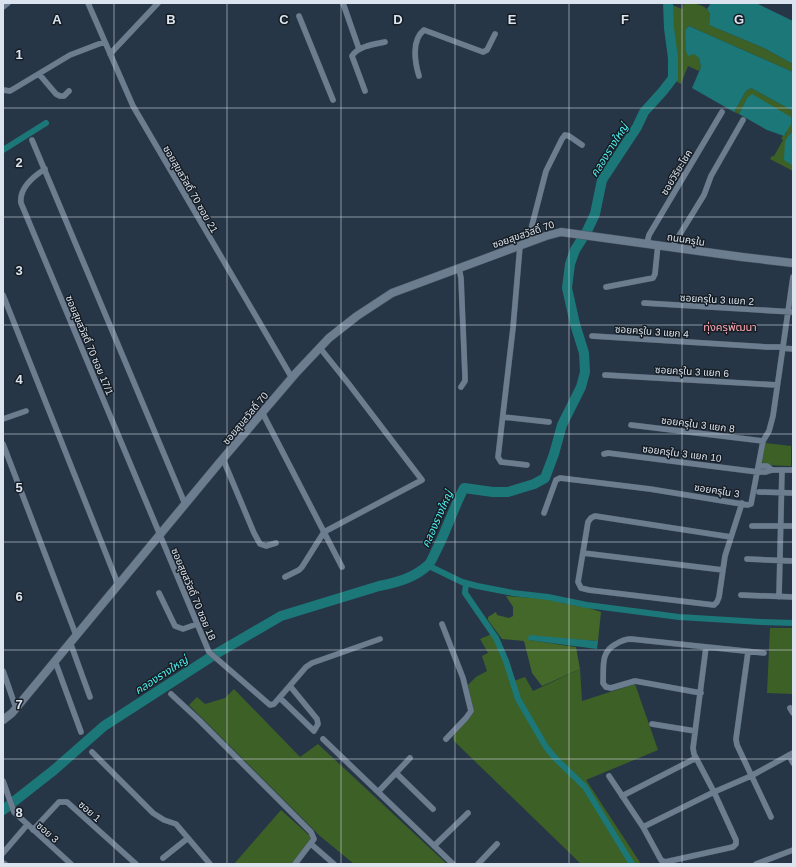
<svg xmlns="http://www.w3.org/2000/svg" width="796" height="867" font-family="Helvetica,'Noto Sans Thai',sans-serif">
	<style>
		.green { fill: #3d6026 }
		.forest { fill: #436829 }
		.water { fill: #1c7778 }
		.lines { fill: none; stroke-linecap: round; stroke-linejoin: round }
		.canal { stroke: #1c7778; stroke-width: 6 }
		.river { stroke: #1c7778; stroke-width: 10 }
		.street-casing { stroke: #485462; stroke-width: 6 }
		.secondary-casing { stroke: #485462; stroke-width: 9 }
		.street { stroke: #6c7d90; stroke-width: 5.5 }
		.secondary { stroke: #6c7d90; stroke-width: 8 }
		.grid { fill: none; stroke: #dae3ee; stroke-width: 1; stroke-opacity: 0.55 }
		.labels { text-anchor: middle; stroke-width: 3; stroke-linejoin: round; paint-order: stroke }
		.street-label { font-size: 10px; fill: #dae3ee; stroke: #161d24 }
		.water-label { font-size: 11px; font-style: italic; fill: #4ceeef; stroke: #161d24 }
		.neighbourhood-label { font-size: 11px; fill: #fea9b2; stroke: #161d24 }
		.grid-label { font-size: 13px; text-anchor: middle; font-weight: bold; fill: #dae3ee; stroke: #161d24; stroke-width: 3; stroke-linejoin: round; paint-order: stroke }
	</style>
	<rect width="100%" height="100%" fill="#273646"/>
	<path class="green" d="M684 3C692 3 708 4 710 15 710 18 709 22 709 25L764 48 793 64V72L689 26 685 30C684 40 691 51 699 58L701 67 699 71 688 66 681 84 674 80 672 5 682 9Z
		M751 88 793 111V130L790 134 787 162 793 166V171L770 159 772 156H774L783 140 781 138 787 132 747 98 739 114 734 112 746 91Z
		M765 443 791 446V466L764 465 761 460Z
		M770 628H793V694L767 693Z
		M494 633 501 645 514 681 525 677 533 691 580 669 582 701 635 684 658 750 586 780 641 864H581L454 741 453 736 472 711V705L468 685 476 677 487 671 482 656 488 653 480 639Z
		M234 689 300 757 318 744 447 864H354L320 836 189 705 197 697 205 704 225 698Z
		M281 810 310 836 311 841 293 864H234Z"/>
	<path class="forest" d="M506 596 549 599 562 603 589 608 601 612 598 641 529 636V640L576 647 580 669 542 686 532 673 524 641 502 639 488 620V617L496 612 497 615 509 618 513 616V607Z"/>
	<path class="water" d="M711 3H756L793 21V64L764 48 709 25 710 14 707 9Z
		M689 26 793 72V111L751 88 746 91 734 112 692 88 701 67 699 58 694 54 688 56 686 51 685 30Z
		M752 94 791 117V124L784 136 767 130 739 114 747 98Z
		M793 130V166L784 160 785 141Z
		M529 635 598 641 597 649 528 640Z"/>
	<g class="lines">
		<path class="canal" d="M3 150 46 123
			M429 566 462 582 477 586 513 593 548 597 587 605 679 617 761 622 793 623
			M466 583 465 593 496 638 506 661 518 699 546 747 555 758 585 787 632 864"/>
		<path class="river" d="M3 810 54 770 104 726 214 655 281 616 379 586C396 583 414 578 427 566 431 563 433 557 435 553 446 532 453 509 464 488L493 492H508L534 484 545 478 554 454 562 425 581 387 585 372 584 353 575 324 567 288 570 264 575 250 587 231 595 214 602 180 637 127 644 112 663 91 673 78V58L669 28 668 3"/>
		<defs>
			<path id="street" d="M88 3 133 106 292 378
				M343 3 359 49
				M3 7 8 3
				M299 16 333 100
				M110 54 158 3
				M39 74 56 94 60 96H64L69 91
				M419 76C415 63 411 40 424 30L483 52 487 50 495 34
				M3 90 10 91 70 55 104 42
				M365 91 352 56C358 46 375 44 385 42
				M32 140 185 504
				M45 169C34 176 19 188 21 203L209 652 270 705 274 704 306 667 312 663 380 639
				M530 242V233L546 171 562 139 565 135 569 136 582 145
				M647 243 649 235 722 112
				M520 246 513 328 498 457 501 462 527 465
				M672 247 704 195 711 176 743 120
				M459 268 461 278 465 376V381L461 387
				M606 287 653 278 655 274 658 244
				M3 295 118 584
				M644 303 793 312
				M592 336 767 347H783
				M783 348 793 349
				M605 375 777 385
				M262 412 342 567
				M503 417 549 422
				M3 419 26 411
				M631 425 763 441
				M3 444 76 635
				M604 454 608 453 758 472H766L772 470H793
				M223 459 254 533 260 544 266 546 276 543
				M759 466H767L772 470
				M759 492 793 493
				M544 513 556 480 560 478 650 489 748 505 751 504 763 441 769 431 773 416 793 277
				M752 526H793
				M731 537 595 516 591 518 588 522 578 582 581 588 589 590 714 605 717 602 719 597 725 556 742 503
				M583 553 723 570
				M747 559 793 561
				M285 577 299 570 302 567 324 532 422 480 348 383 320 348
				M159 593 175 626 183 629 197 624
				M741 595 793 597
				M779 597 782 470
				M442 624 463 678 471 711 466 718 446 739
				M70 642 90 697
				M748 652 736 739 737 745 771 817
				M55 661 81 732
				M3 671 16 708
				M701 693 635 681 611 688 606 687 603 683C604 667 600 652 616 644 621 641 625 639 631 639L764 653
				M171 694 199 720 311 832 314 839 295 864
				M280 698 314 731 318 724 317 719 290 686
				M790 708 793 713
				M652 724 695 731
				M323 739 453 864
				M92 752 153 813 164 820 176 824 210 864
				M789 755 793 763
				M396 773 433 809
				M609 776 643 827 661 860 665 862 733 847 736 844V840L714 792 694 754 693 748 706 647
				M3 781 14 812 71 864
				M378 792 410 758
				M622 796 696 758
				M643 827 714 792 751 776 793 753
				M33 830 59 802H67L136 864
				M311 844 334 864
				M434 846 468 813
				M3 853 27 825
				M163 858 188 838
				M3 863 5 864
				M478 864 497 844
				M756 864 793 850"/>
			<path id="secondary" d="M3 720 12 713 220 462 296 373 329 338 357 316 392 293 546 236 561 232 742 257 793 263"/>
		</defs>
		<use href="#street" class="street-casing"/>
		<use href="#secondary" class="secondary-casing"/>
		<use href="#street" class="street"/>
		<use href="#secondary" class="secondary"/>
	</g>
	<path class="grid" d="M114 3V864M227 3V864M341 3V864M455 3V864M569 3V864M682 3V864M3 108H793M3 217H793M3 325H793M3 434H793M3 542H793M3 650H793M3 759H793"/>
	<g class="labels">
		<g class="street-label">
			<text transform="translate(676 172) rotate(-59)" y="4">ซอยวิริยะโชค</text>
			<text transform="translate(191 189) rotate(60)" y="4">ซอยสุขสวัสดิ์ 70 ซอย 21</text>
			<text transform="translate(523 234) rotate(-19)" y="4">ซอยสุขสวัสดิ์ 70</text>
			<text transform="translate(686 239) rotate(9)" y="4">ถนนครุใน</text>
			<text transform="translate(717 299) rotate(3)" y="4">ซอยครุใน 3 แยก 2</text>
			<text transform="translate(652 331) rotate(4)" y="4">ซอยครุใน 3 แยก 4</text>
			<text transform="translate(90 345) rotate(67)" y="4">ซอยสุขสวัสดิ์ 70 ซอย 17/1</text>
			<text transform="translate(692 371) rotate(3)" y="4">ซอยครุใน 3 แยก 6</text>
			<text transform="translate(245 418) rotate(-50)" y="4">ซอยสุขสวัสดิ์ 70</text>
			<text transform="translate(698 424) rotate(7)" y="4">ซอยครุใน 3 แยก 8</text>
			<text transform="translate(682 453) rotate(7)" y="4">ซอยครุใน 3 แยก 10</text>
			<text transform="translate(717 490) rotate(9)" y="4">ซอยครุใน 3</text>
			<text transform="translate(194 594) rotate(67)" y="4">ซอยสุขสวัสดิ์ 70 ซอย 18</text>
			<text transform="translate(90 811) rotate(42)" y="4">ซอย 1</text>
			<text transform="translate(48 832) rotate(42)" y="4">ซอย 3</text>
		</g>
		<g class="water-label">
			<text transform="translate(609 150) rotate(-58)" y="4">คลองรางใหญ่</text>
			<text transform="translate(437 519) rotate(-66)" y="4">คลองรางใหญ่</text>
			<text transform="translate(161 675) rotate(-33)" y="4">คลองรางใหญ่</text>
		</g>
		<g class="neighbourhood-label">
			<text x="730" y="331">ทุ่งครุพัฒนา</text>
		</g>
	</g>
	<g class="grid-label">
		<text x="57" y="24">A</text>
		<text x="171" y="24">B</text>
		<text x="284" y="24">C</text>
		<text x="398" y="24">D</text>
		<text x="512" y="24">E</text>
		<text x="625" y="24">F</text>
		<text x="739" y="24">G</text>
		<text x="19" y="59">1</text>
		<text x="19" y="167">2</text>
		<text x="19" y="275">3</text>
		<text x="19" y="384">4</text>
		<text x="19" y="492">5</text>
		<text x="19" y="601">6</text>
		<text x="19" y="709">7</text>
		<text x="19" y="817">8</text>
	</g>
	<rect width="796" height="867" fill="none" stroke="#dae3ee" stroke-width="8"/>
</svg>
